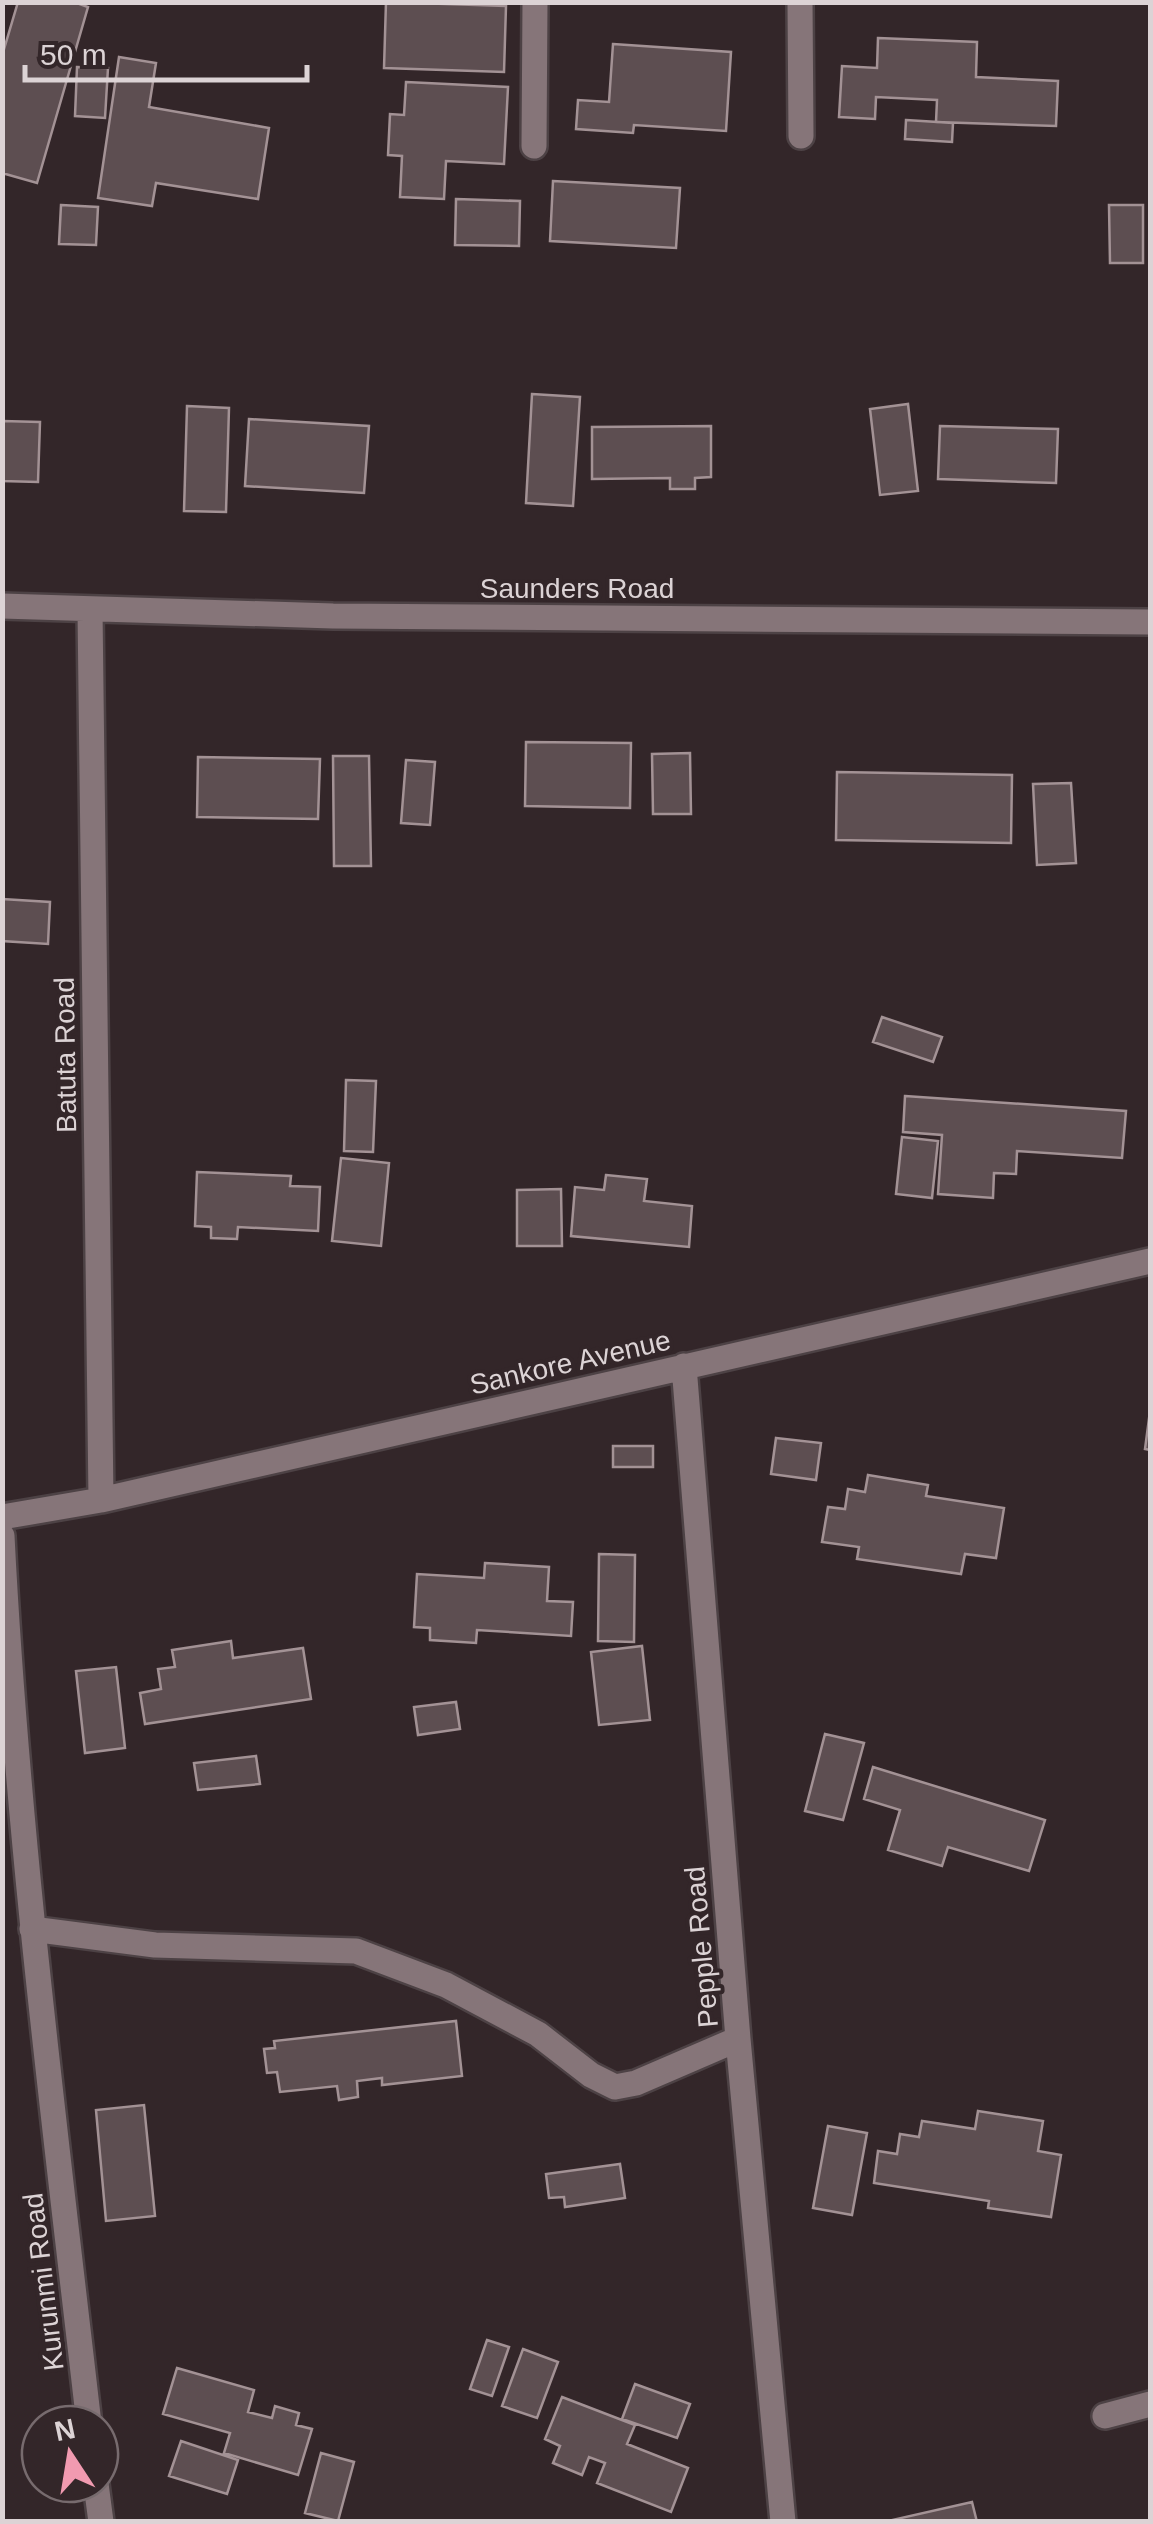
<svg xmlns="http://www.w3.org/2000/svg" width="1153" height="2524" font-family="Helvetica,sans-serif">
	<style>
		.building { fill: #5d4e51; stroke: #a39295; stroke-width: 2.5 }
		.lines { fill: none; stroke-linecap: round; stroke-linejoin: round }
		.minor-casing { stroke: #4d4245; stroke-width: 30 }
		.minor { stroke: #867579; stroke-width: 25 }
		.labels { text-anchor: middle; stroke-width: 8; stroke-linejoin: round; paint-order: stroke }
		.street-label { font-size: 28px; fill: #dcd3d5; stroke: #332629 }
	</style>
	<rect width="100%" height="100%" fill="#332629"/>
	<path class="building" d="M18 2H74L88 7 37 183 2 173V56Z
		M386 2 506 6 504 72 384 68Z
		M878 38 977 42 976 77 1058 81 1056 126 936 122 937 100 876 97 875 119 839 117 842 66 877 68Z
		M613 44 731 52 726 131 634 125 633 133 576 129 578 100 609 102Z
		M119 57 156 63 149 107 269 128 258 199 156 183 152 206 98 198Z
		M77 67 108 68 105 118 75 116Z
		M406 82 508 87 504 164 446 161 444 199 400 197 402 156 388 155 390 114 404 115Z
		M906 120 953 123 952 142 905 139Z
		M553 181 680 188 676 248 550 241Z
		M456 199 520 201 519 246 455 245Z
		M61 205 98 207 96 245 59 244Z
		M1109 205H1143V263H1110Z
		M532 394 580 397 573 506 526 503Z
		M908 404 918 491 880 495 870 409Z
		M187 406 229 408 226 512 184 511Z
		M249 419 369 426 364 493 245 486Z
		M2 421 40 422 38 482 2 481Z
		M711 426V477L695 478V489H670V478L592 479V427Z
		M940 426 1058 429 1056 483 938 479Z
		M526 742 631 743 630 808 525 806Z
		M690 753 691 814H653L652 754Z
		M333 756H369L371 866H334Z
		M198 757 320 759 318 819 197 817Z
		M406 760 435 762 430 825 401 823Z
		M837 772 1012 775 1011 843 836 840Z
		M1071 783 1076 863 1037 865 1033 784Z
		M2 899 50 902 48 944 2 941Z
		M882 1017 942 1037 933 1062 873 1042Z
		M346 1080 376 1081 373 1152 344 1151Z
		M905 1096 1126 1111 1122 1158 1017 1151 1016 1174 994 1173 993 1198 938 1194 942 1135 903 1132Z
		M902 1137 938 1141 932 1198 896 1194Z
		M341 1158 389 1163 381 1246 332 1241Z
		M197 1172 291 1176 290 1186 320 1187 318 1231 238 1227 237 1239 211 1238V1227L195 1226Z
		M606 1175 647 1179 644 1201 692 1206 689 1247 571 1236 575 1187 604 1190Z
		M561 1189 562 1246H517V1190Z
		M1150 1411V1450L1145 1449Z
		M776 1438 821 1443 816 1480 771 1474Z
		M613 1446H653V1467H613Z
		M868 1475 928 1485 926 1496 1004 1508 996 1558 965 1554 961 1574 857 1559 859 1547 822 1542 828 1507 845 1509 848 1489 865 1492Z
		M599 1554 635 1555 634 1642 598 1641Z
		M485 1563 549 1567 547 1601 573 1602 571 1636 477 1630 476 1643 430 1640V1628L414 1627 417 1574 484 1578Z
		M231 1641 233 1658 303 1648 311 1699 145 1724 140 1693 161 1689 158 1669 175 1667 172 1650Z
		M642 1646 650 1720 599 1725 591 1652Z
		M116 1667 125 1748 85 1753 76 1671Z
		M456 1702 460 1729 418 1735 414 1707Z
		M825 1734 864 1743 843 1820 805 1811Z
		M256 1756 260 1784 198 1790 194 1763Z
		M873 1767 1045 1820 1029 1871 948 1847 942 1866 888 1850 900 1810 864 1799Z
		M456 2021 462 2076 382 2085V2078L357 2081 358 2097 339 2100 337 2086 280 2092 277 2072 267 2073 264 2049 275 2048 274 2041Z
		M144 2105 155 2216 106 2221 96 2110Z
		M978 2111 1043 2121 1038 2151 1061 2155 1051 2217 988 2208 989 2201 874 2183 878 2151 897 2154 900 2134 919 2137 922 2121 975 2129Z
		M828 2126 867 2133 852 2215 813 2208Z
		M620 2164 625 2198 565 2207 564 2197 549 2198 546 2174Z
		M487 2340 509 2347 492 2396 470 2389Z
		M523 2349 558 2362 537 2418 502 2406Z
		M177 2368 254 2390 248 2412 272 2418 275 2406 299 2413 296 2425 312 2429 298 2475 224 2453 230 2433 163 2414Z
		M635 2384 690 2404 677 2438 622 2419Z
		M562 2397 635 2425 627 2444 688 2468 671 2512 597 2483 605 2463 589 2457 582 2475 553 2463 560 2446 545 2439Z
		M181 2441 238 2460 227 2494 169 2476Z
		M321 2453 354 2462 338 2521 305 2513Z
		M972 2502 977 2522H893L892 2520Z"/>
	<g class="lines">
		<defs>
			<path id="minor" d="M800 2 801 136
				M534 146 535 2
				M2 606 333 616 1150 622
				M90 610 101 1500
				M684 1366 738 2039 783 2522
				M2 1517 101 1500 1150 1261
				M2 1536C17 1833 55 2128 89 2424
				M32 1929 155 1945 356 1951 446 1985 538 2034 591 2075 615 2087 636 2083 738 2039
				M1105 2416 1150 2404
				M96 2484 101 2522"/>
		</defs>
		<use href="#minor" class="minor-casing"/>
		<use href="#minor" class="minor"/>
	</g>
	<g class="labels">
		<g class="street-label">
			<text x="577" y="598">Saunders Road</text>
			<text transform="translate(65 1055) rotate(-91)" y="10">Batuta Road</text>
			<text transform="translate(570 1362) rotate(-13)" y="10">Sankore Avenue</text>
			<text transform="translate(701 1947) rotate(-95)" y="10">Pepple Road</text>
			<text transform="translate(43 2282) rotate(-97)" y="10">Kurunmi Road</text>
		</g>
	</g>
	<rect width="1153" height="2524" fill="none" stroke="#dcd3d5" stroke-width="10"/>
	<g transform="translate(70 2454) rotate(348)"><circle r="48" fill="#332629" stroke="#776b6e" stroke-width="2.5"/>
	<path d="M0-8L18 38L0 25L-18 38Z" fill="#f19ab0"/>
	<text y="-15" font-size="28" font-weight="bold" text-anchor="middle" fill="#dcd3d5">N</text>
	</g>
	<path d="M25 65v15h282v-15" fill="none" stroke="#dcd3d5" stroke-width="5"/>
	<text x="40" y="65" font-size="30" fill="#dcd3d5" stroke="#332629" stroke-width="8" paint-order="stroke">50 m</text>
</svg>
